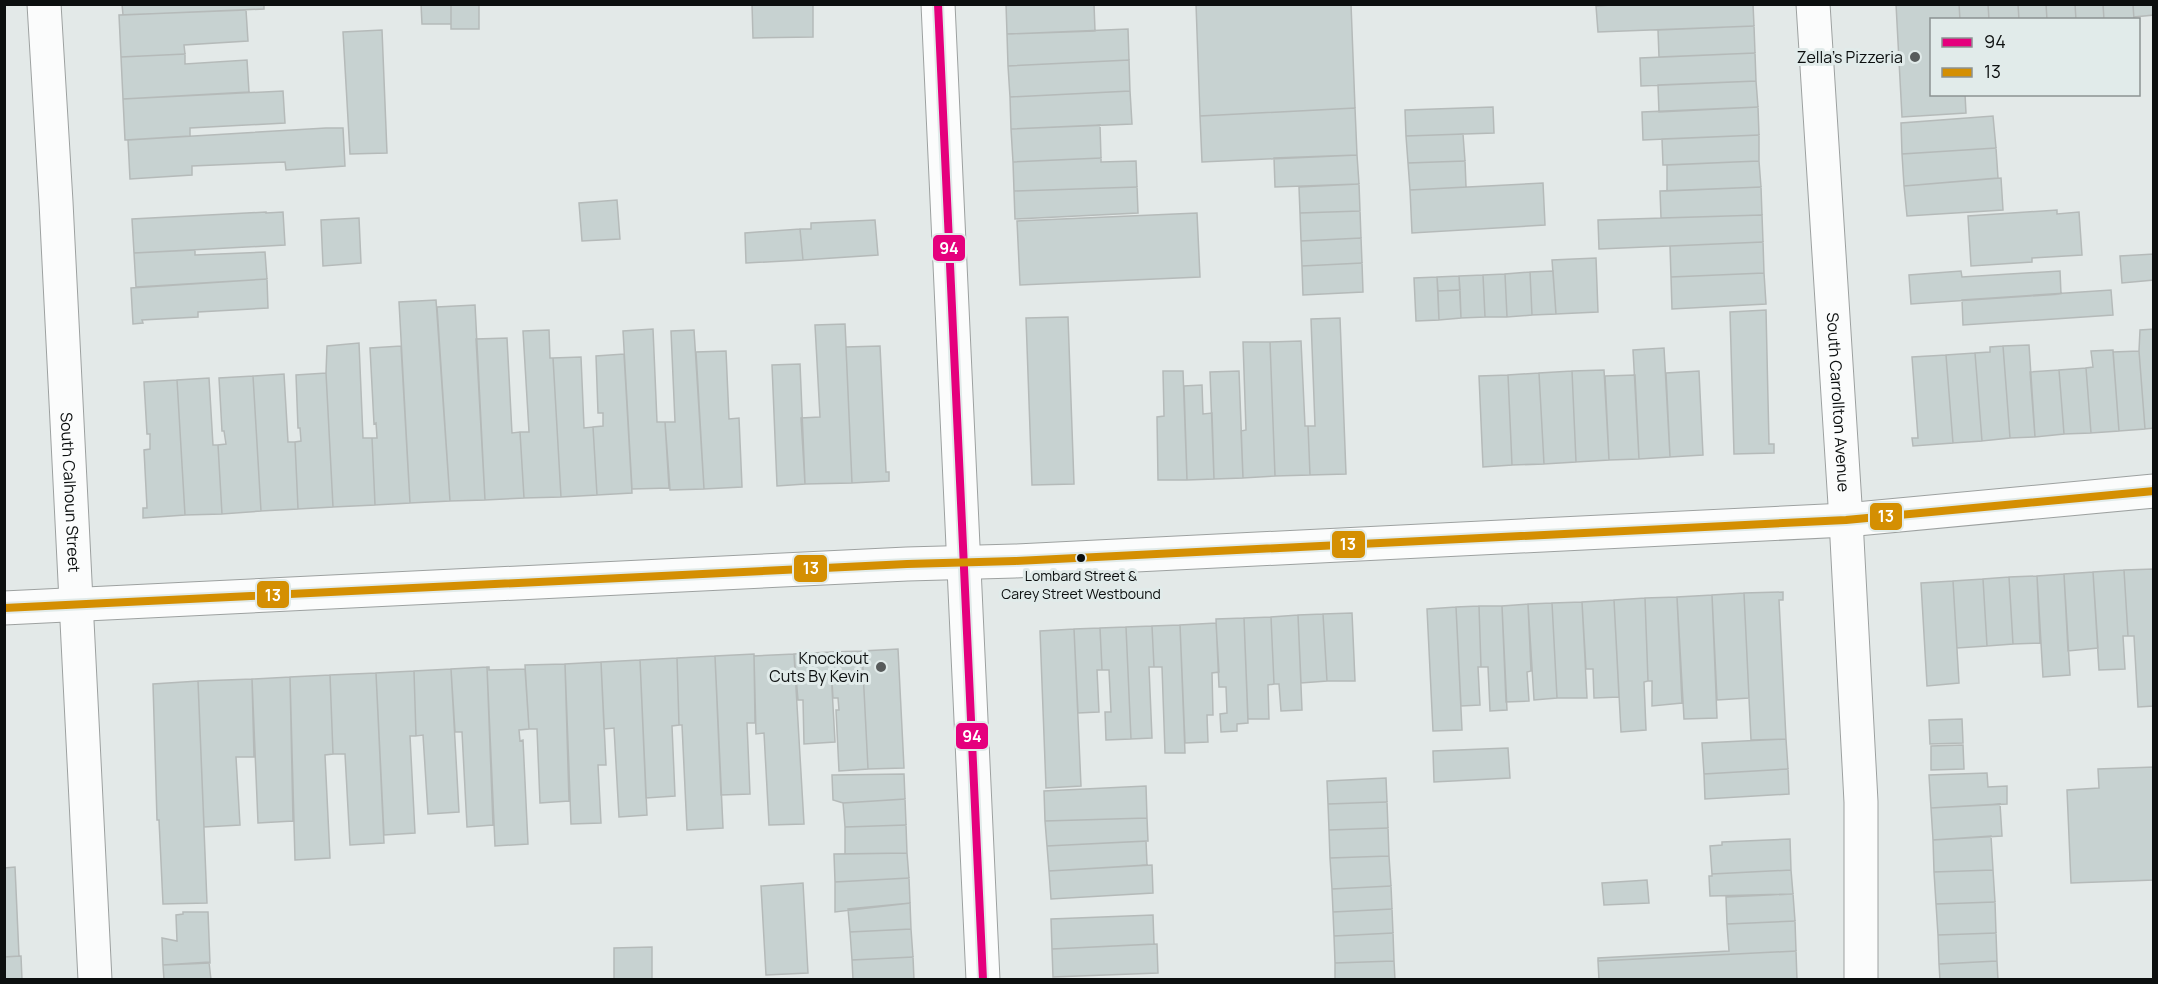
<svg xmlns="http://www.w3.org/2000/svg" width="2158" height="984" font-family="Manrope,sans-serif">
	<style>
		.building { fill: #c7d2d1; stroke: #b5bab9; stroke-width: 1.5 }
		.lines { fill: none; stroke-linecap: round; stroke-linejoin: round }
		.minor-casing { stroke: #9da1a0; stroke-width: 35 }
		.secondary-casing { stroke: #9da1a0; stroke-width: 35 }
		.primary-casing { stroke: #9da1a0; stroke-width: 35 }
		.minor { stroke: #fbfcfc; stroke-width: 33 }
		.secondary { stroke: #fbfcfc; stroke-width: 33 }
		.primary { stroke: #fbfcfc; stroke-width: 33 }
		.bus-1-casing { stroke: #e1ebea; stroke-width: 12 }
		.bus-2-casing { stroke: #e1ebea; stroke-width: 12 }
		.bus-1 { stroke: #e5007d; stroke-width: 8 }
		.bus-2 { stroke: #d48f02; stroke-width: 8 }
		.poi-dot { fill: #575b5b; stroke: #e1ebea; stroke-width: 2 }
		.bus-dot { fill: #0c0f0f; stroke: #e1ebea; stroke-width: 2 }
		.labels { text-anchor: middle; stroke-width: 6; stroke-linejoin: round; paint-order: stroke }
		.bus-label { font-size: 14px; fill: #0c0f0f; stroke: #e1ebea }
		.poi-label { font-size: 16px; fill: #0c0f0f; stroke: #e1ebea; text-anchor: end }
		.street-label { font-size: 16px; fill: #0c0f0f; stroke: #e1ebea }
		.line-badge { stroke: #e1ebea; stroke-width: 2 }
		.badge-label { font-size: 16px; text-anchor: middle; font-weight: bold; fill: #fff }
	</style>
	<rect width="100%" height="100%" fill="#e3e9e8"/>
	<path class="building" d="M122 4H264V9L123 15Z
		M421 4H451V24H422Z
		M451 4H479V29H451Z
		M752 4H813V37L753 38Z
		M1006 4H1094L1095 31 1007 34Z
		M1196 4H1351L1355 108 1200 116Z
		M1628 4H1753L1754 26 1598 32 1596 6Z
		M1896 4H1959L1960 20H1932V94H1965L1966 113 1902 117Z
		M1959 4H1988L1989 20H1960Z
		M1988 4H2018L2019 20H1989Z
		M2018 4H2046L2047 20H2019Z
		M2046 4H2075L2076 20H2047Z
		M2075 4H2103L2104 20H2076Z
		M2103 4H2133L2134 20H2104Z
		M2133 4H2154V15L2134 17V20Z
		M246 10 248 41 184 45 185 54 121 57 119 15Z
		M1754 26 1755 53 1659 57 1658 30Z
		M1128 29 1129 60 1008 66 1007 34Z
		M382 30 387 153 350 154 343 32Z
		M1755 53 1756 81 1641 86 1640 58Z
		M185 54V64L247 60 249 92 123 99 121 57Z
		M1129 60 1130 91 1010 97 1008 66Z
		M1756 81 1758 107 1659 112 1658 85Z
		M283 91 285 123 190 128V136L125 140 123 99Z
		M1130 91 1132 124 1011 129 1010 97Z
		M1493 107 1494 133 1406 136 1405 110Z
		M1758 107 1759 135 1643 140 1642 112Z
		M1355 108 1357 155 1202 162 1200 116Z
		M1993 116 1996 148 1902 154 1901 123Z
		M1100 125 1101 158 1013 162 1011 129Z
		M326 128H343L345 166 286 170 285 162 192 166V175L130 179 128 140Z
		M1463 134 1465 161 1408 163 1406 136Z
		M1759 135V161L1663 165 1662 139Z
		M1996 148 1998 178 1904 186 1902 154Z
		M1357 155 1359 184 1275 187 1274 158Z
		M1101 158V162L1136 161 1137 187 1014 191 1013 162Z
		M1465 161 1466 187 1410 190 1408 163Z
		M1759 161 1761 187 1667 191V165Z
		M2001 178 2003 210 1907 216 1904 186Z
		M1543 183 1545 225 1412 233 1410 190Z
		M1359 184 1360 211 1300 213 1299 187Z
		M1137 187 1138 213 1015 219 1014 191Z
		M1761 187 1762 215 1661 218 1660 191Z
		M617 200 620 239 582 241 579 203Z
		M2057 210V214L2079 212 2082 255 2032 258V262L1971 266 1968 216Z
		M1360 211 1361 238 1301 241 1300 213Z
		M266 212V213L283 212 285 245 134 253 132 219Z
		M1197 213 1200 277 1020 285 1017 221Z
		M1762 215 1763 242 1599 249 1598 220Z
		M359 218 361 263 323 266 321 220Z
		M875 220 878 255 803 260 800 229H811V223Z
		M800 229 803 260 746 263 745 233Z
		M1361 238 1362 263 1302 266 1301 241Z
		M1763 242 1764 273 1671 277 1670 246Z
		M195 250V255L265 252 267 279 136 287 134 253Z
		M2154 254V280L2122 283 2120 256Z
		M1596 258 1598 312 1556 314 1552 260Z
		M1362 263 1363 292 1303 295 1302 266Z
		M1553 271 1556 314 1532 315 1530 272Z
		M1961 271 1962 277 2060 271 2061 294 1911 304 1909 275Z
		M1530 272 1532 315 1507 317 1505 274Z
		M1764 273 1766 304 1672 309 1671 277Z
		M1505 274 1507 317H1485L1483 275Z
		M1483 275 1485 317 1461 318 1459 276Z
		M1459 276 1460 290 1438 291 1437 277Z
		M1437 277 1439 320 1416 321 1414 278Z
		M267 279 268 308 198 312V317L142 320 143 323 133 324 131 288Z
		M1460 290 1461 318 1439 320 1438 291Z
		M2111 290 2113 315 1963 325 1962 300Z
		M436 300 450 501 410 503 399 302Z
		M475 305 485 500 450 501 437 307Z
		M1766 310 1769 444H1774V453L1734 454 1730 312Z
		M1068 317 1074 484 1032 485 1026 318Z
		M1340 318 1346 474 1310 475 1308 426H1315L1311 319Z
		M845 324 852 483 805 484 801 418 820 417 815 325Z
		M653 329 657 422H665L669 488 632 489 623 331Z
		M2154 329V428L2145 429 2139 351 2140 330Z
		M549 330 550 358H553L561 497 524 498 520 432H529L523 331Z
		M694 330 704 489 670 490 665 422H675L671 331Z
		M507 338 512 433 520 432 524 498 485 500 476 339Z
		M1301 341 1305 426H1308L1310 475 1275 476 1270 342Z
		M1243 342H1270L1275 476 1243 478 1241 431 1246 430Z
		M359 343 363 438H372L375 505 333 507 326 373 327 346Z
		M2029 345 2035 437 2010 438 2003 346Z
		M401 346 410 503 375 505 372 438H377L376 423 374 424 370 348Z
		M880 346 886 472H889V481L852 483 846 347Z
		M2003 346 2010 438 1982 441 1975 353 1990 352V347Z
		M1664 348 1670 457 1639 459 1633 350Z
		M2113 350 2119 431 2091 433 2086 368 2093 367 2091 351Z
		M726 351 729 419 739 418 742 487 704 489 696 352Z
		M2139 351 2145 429 2119 431 2113 352Z
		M1975 353 1982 441 1953 443 1946 355Z
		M624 354 632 493 597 495 593 427 603 426V413H598L596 356Z
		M1946 355 1953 443 1913 446 1912 438H1918L1912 357Z
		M581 357 584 428 593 427 597 495 561 497 553 358Z
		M800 364 805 484 777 486 772 365Z
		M2086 368 2091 433 2064 434 2059 370Z
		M1604 370 1609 460 1576 462 1572 371Z
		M2059 370 2064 434 2035 437 2030 372Z
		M1163 371H1183L1187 480H1158L1157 417 1164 416Z
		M1239 371 1243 478 1214 479 1210 372Z
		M1572 371 1576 462 1544 464 1539 373Z
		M1699 371 1703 455 1670 457 1666 373Z
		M326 373 333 507 298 509 295 442 301 441 300 428H298L296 375Z
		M1539 373 1544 464 1512 465 1508 375Z
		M284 374 288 442H295L298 509 261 511 253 376Z
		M1508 375 1512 465 1483 467 1479 376Z
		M1635 375 1639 459 1609 460 1605 376Z
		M253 376 261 511 222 514 218 445 226 444 224 431H222L219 378Z
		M209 378 213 445H218L222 514 185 515 177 380Z
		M177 380 185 515 143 518V508H147L144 450 150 449V434H147L144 382Z
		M1202 385 1203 414 1212 413 1214 479 1187 480 1184 386Z
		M2154 569V706L2138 707 2134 636H2128L2124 570Z
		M2124 570 2128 636H2123L2125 669 2099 670 2093 572Z
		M2093 572 2098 648 2068 651 2064 574Z
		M2064 574 2070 675 2043 677 2037 576Z
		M2037 576 2040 643 2013 644 2009 577Z
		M2009 577 2013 644 1987 646 1983 579Z
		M1983 579 1987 646 1957 648 1953 581Z
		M1953 581 1959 683 1927 686 1921 583Z
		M1783 592V600H1779L1786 739 1751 740 1744 593Z
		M1744 593 1749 698 1717 700 1712 595Z
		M1712 595 1717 718 1684 719 1677 597Z
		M1677 597 1682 703 1652 706V681H1648L1645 598Z
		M1645 598 1648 681 1644 682 1646 730 1621 732 1614 600Z
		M1614 600 1619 697 1594 698 1593 669H1586L1582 602Z
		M1582 602 1587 698H1557L1552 603Z
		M1552 603 1557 698 1534 700 1528 604Z
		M1528 604 1531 671 1527 672 1529 701 1506 702 1502 606Z
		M1479 606 1481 667H1478L1480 705 1461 706 1456 607Z
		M1479 606H1502L1507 710 1490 711 1488 667H1481Z
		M1456 607 1462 730 1433 731 1427 609Z
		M1352 613 1355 681H1327L1323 614Z
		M1323 614 1327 681 1301 683 1298 615Z
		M1298 615 1302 710 1281 711 1279 684H1274L1271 617Z
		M1271 617 1274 684 1268 685 1269 719H1248L1244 618Z
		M1244 618 1248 723 1237 724V731L1221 732 1220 714 1227 713 1226 687H1219L1216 619Z
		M1216 623 1219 672 1212 673 1213 715H1207L1208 742 1185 743 1180 625Z
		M1180 625 1185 753H1165L1162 667H1154L1152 626Z
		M1152 626 1154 667H1149L1152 738 1131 739 1126 627Z
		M1126 627 1131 739 1106 740 1105 712H1111L1109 670H1102L1100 628Z
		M1100 628 1102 670H1097L1099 712 1078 713 1074 629Z
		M1074 629 1081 786 1046 788 1040 631Z
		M898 649 904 768 868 769 862 651Z
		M862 651 868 769 839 771 836 710H839L838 698H833L830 652Z
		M830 652 835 742 804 744 803 700H798L794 654Z
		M754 654 755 723H747L750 794 721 795 715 656Z
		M794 654 804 824 769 825 764 733 756 734 754 656Z
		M715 656 723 828 687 830 682 725H679L677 658Z
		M677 658 679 725 672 726 675 796 646 798 640 660Z
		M640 660 647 815 619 817 614 728 604 729 601 662Z
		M601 662 606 765H598L601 823 571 824 565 664Z
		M565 664 569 801 540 803 537 729H529L525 665Z
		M487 667 493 825 467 827 462 732H455L451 669Z
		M487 667H489V670L525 669 529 729 519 730 520 741 523 740 528 844 495 846Z
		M451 669 459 812 428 814 423 735 416 736 414 671Z
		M414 671 416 736H410L415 833 384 835 376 673Z
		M376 673 384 843 350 845 345 754H333L330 675Z
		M330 675 333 754 325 755 330 858 295 860 290 677Z
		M290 677 293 821 258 823 252 679Z
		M252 679 254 757H236L240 825 204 827 198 681Z
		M198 681 207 903 163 904 159 820H157L153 684Z
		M1962 719 1963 743 1930 744 1929 720Z
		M1786 739 1788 769 1704 774 1702 743Z
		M1963 745 1964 769 1931 770V746Z
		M1508 748 1510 778 1434 782 1433 751Z
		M2154 767V880L2071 883 2067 790 2099 788 2098 769Z
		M1788 769 1789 794 1705 799 1704 774Z
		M1987 773 1988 787 2007 786V804L1931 808 1929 775Z
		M904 774 905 799 843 803 833 800 832 775Z
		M1386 778 1387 802 1328 804 1327 781Z
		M1146 786 1147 818 1045 821 1044 791Z
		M905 799 906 825 845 827 843 803Z
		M1387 802 1388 828 1329 830 1328 804Z
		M2000 804 2002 836 1933 840 1931 808Z
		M1147 818 1148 841 1047 846 1045 821Z
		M906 825 907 853 845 854V827Z
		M1388 828 1389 856 1330 858 1329 830Z
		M1991 836 1993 870 1934 872 1933 840Z
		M1790 839 1791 870 1712 874 1710 846 1722 845V842Z
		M1146 841 1147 865 1049 871 1047 846Z
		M907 853 909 878 835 882 834 854Z
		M1389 856 1391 886 1332 889 1330 858Z
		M1152 865 1153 893 1051 899 1049 871Z
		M15 867 19 956 4 957V868Z
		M1791 870 1793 894 1710 896 1709 876H1712V874Z
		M1993 870 1995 902 1936 904 1934 872Z
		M909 878 910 903 835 912V882Z
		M1647 880 1649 903 1604 905 1602 883Z
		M803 883 808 973 766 975 761 886Z
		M1391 886 1392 909 1333 912 1332 889Z
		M1793 894 1795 921 1727 924 1726 897Z
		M1995 902 1996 933 1938 935 1936 904Z
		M910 903 911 929 850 932 848 909Z
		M1392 909 1393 933 1334 936 1333 912Z
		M183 912H208L210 963 163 965 162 938 177 941 176 915 183 914Z
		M1153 915 1154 944 1052 949 1051 919Z
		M1795 921 1796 951 1598 961V958L1729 951 1727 924Z
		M911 929 913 957 852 960 850 932Z
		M1393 933 1394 961 1335 963 1334 936Z
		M1996 933 1997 961 1939 964 1938 935Z
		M1157 944 1158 973 1053 977 1052 949Z
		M652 947V980H614V948Z
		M1796 951 1797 980H1599L1598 961Z
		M21 956 22 980H4V957Z
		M913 957 914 980H853L852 960Z
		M1394 961 1395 980H1335V963Z
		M1997 961 1998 980H1940L1939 964Z
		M209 962 211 980H164L163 965Z"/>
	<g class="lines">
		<defs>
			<g id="minor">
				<path id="s1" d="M44 4 56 202 95 980"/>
				<path id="s2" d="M1813 4 1846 520 1861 802V980"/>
			</g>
			<path id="secondary" d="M938 4 983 980"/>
			<path id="primary" d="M4 608 907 564 1015 561 1846 520 2154 491"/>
		</defs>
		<use href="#minor" class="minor-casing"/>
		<use href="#secondary" class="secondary-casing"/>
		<use href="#primary" class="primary-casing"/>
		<use href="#minor" class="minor"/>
		<use href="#secondary" class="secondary"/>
		<use href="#primary" class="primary"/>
		<defs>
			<path id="bus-1" d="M938 4 983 980"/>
			<path id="bus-2" d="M4 608 907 564 1015 561 1846 520 2154 491"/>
		</defs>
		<use href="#bus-1" class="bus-1-casing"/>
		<use href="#bus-2" class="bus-2-casing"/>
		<use href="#bus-1" class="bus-1"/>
		<use href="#bus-2" class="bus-2"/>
	</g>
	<g class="poi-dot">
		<circle cx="1915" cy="57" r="6"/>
		<circle cx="881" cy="667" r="6"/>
	</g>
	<circle class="bus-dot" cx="1081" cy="558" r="5"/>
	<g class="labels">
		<g class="bus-label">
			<text x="1081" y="581">Lombard Street &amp;<tspan x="1081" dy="18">Carey Street Westbound</tspan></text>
		</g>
		<g class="poi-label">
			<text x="1903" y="63">Zella's Pizzeria</text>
			<text x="869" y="664">Knockout<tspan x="869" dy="18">Cuts By Kevin</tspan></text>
		</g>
		<g class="street-label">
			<text dy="6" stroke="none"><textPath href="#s2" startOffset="399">South Carrollton Avenue</textPath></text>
			<text dy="6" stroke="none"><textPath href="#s1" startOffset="489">South Calhoun Street</textPath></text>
		</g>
	</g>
	<g class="line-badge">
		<rect x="932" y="234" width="34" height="28" rx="6" fill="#e5007d"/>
		<rect x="1869" y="502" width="34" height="29" rx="6" fill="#d48f02"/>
		<rect x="1331" y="530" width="35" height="29" rx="6" fill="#d48f02"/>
		<rect x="793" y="554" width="35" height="29" rx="6" fill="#d48f02"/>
		<rect x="256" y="580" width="34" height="29" rx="6" fill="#d48f02"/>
		<rect x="955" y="722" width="34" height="28" rx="6" fill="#e5007d"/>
	</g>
	<g class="badge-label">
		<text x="949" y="254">94</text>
		<text x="1886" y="522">13</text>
		<text x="1348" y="550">13</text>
		<text x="811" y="574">13</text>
		<text x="273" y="601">13</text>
		<text x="972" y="742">94</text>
	</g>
	<rect width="2158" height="984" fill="none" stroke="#0c0f0f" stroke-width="12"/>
	<rect x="1930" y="18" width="210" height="78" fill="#e1ebea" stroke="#8c9392" stroke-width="1.5"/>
	<rect x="1942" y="38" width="30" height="9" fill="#e5007d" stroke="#8c9392" stroke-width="1.5"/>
	<text x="1984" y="48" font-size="18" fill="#0c0f0f">94</text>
	<rect x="1942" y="68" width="30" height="9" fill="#d48f02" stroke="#8c9392" stroke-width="1.5"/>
	<text x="1984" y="78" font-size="18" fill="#0c0f0f">13</text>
</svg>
